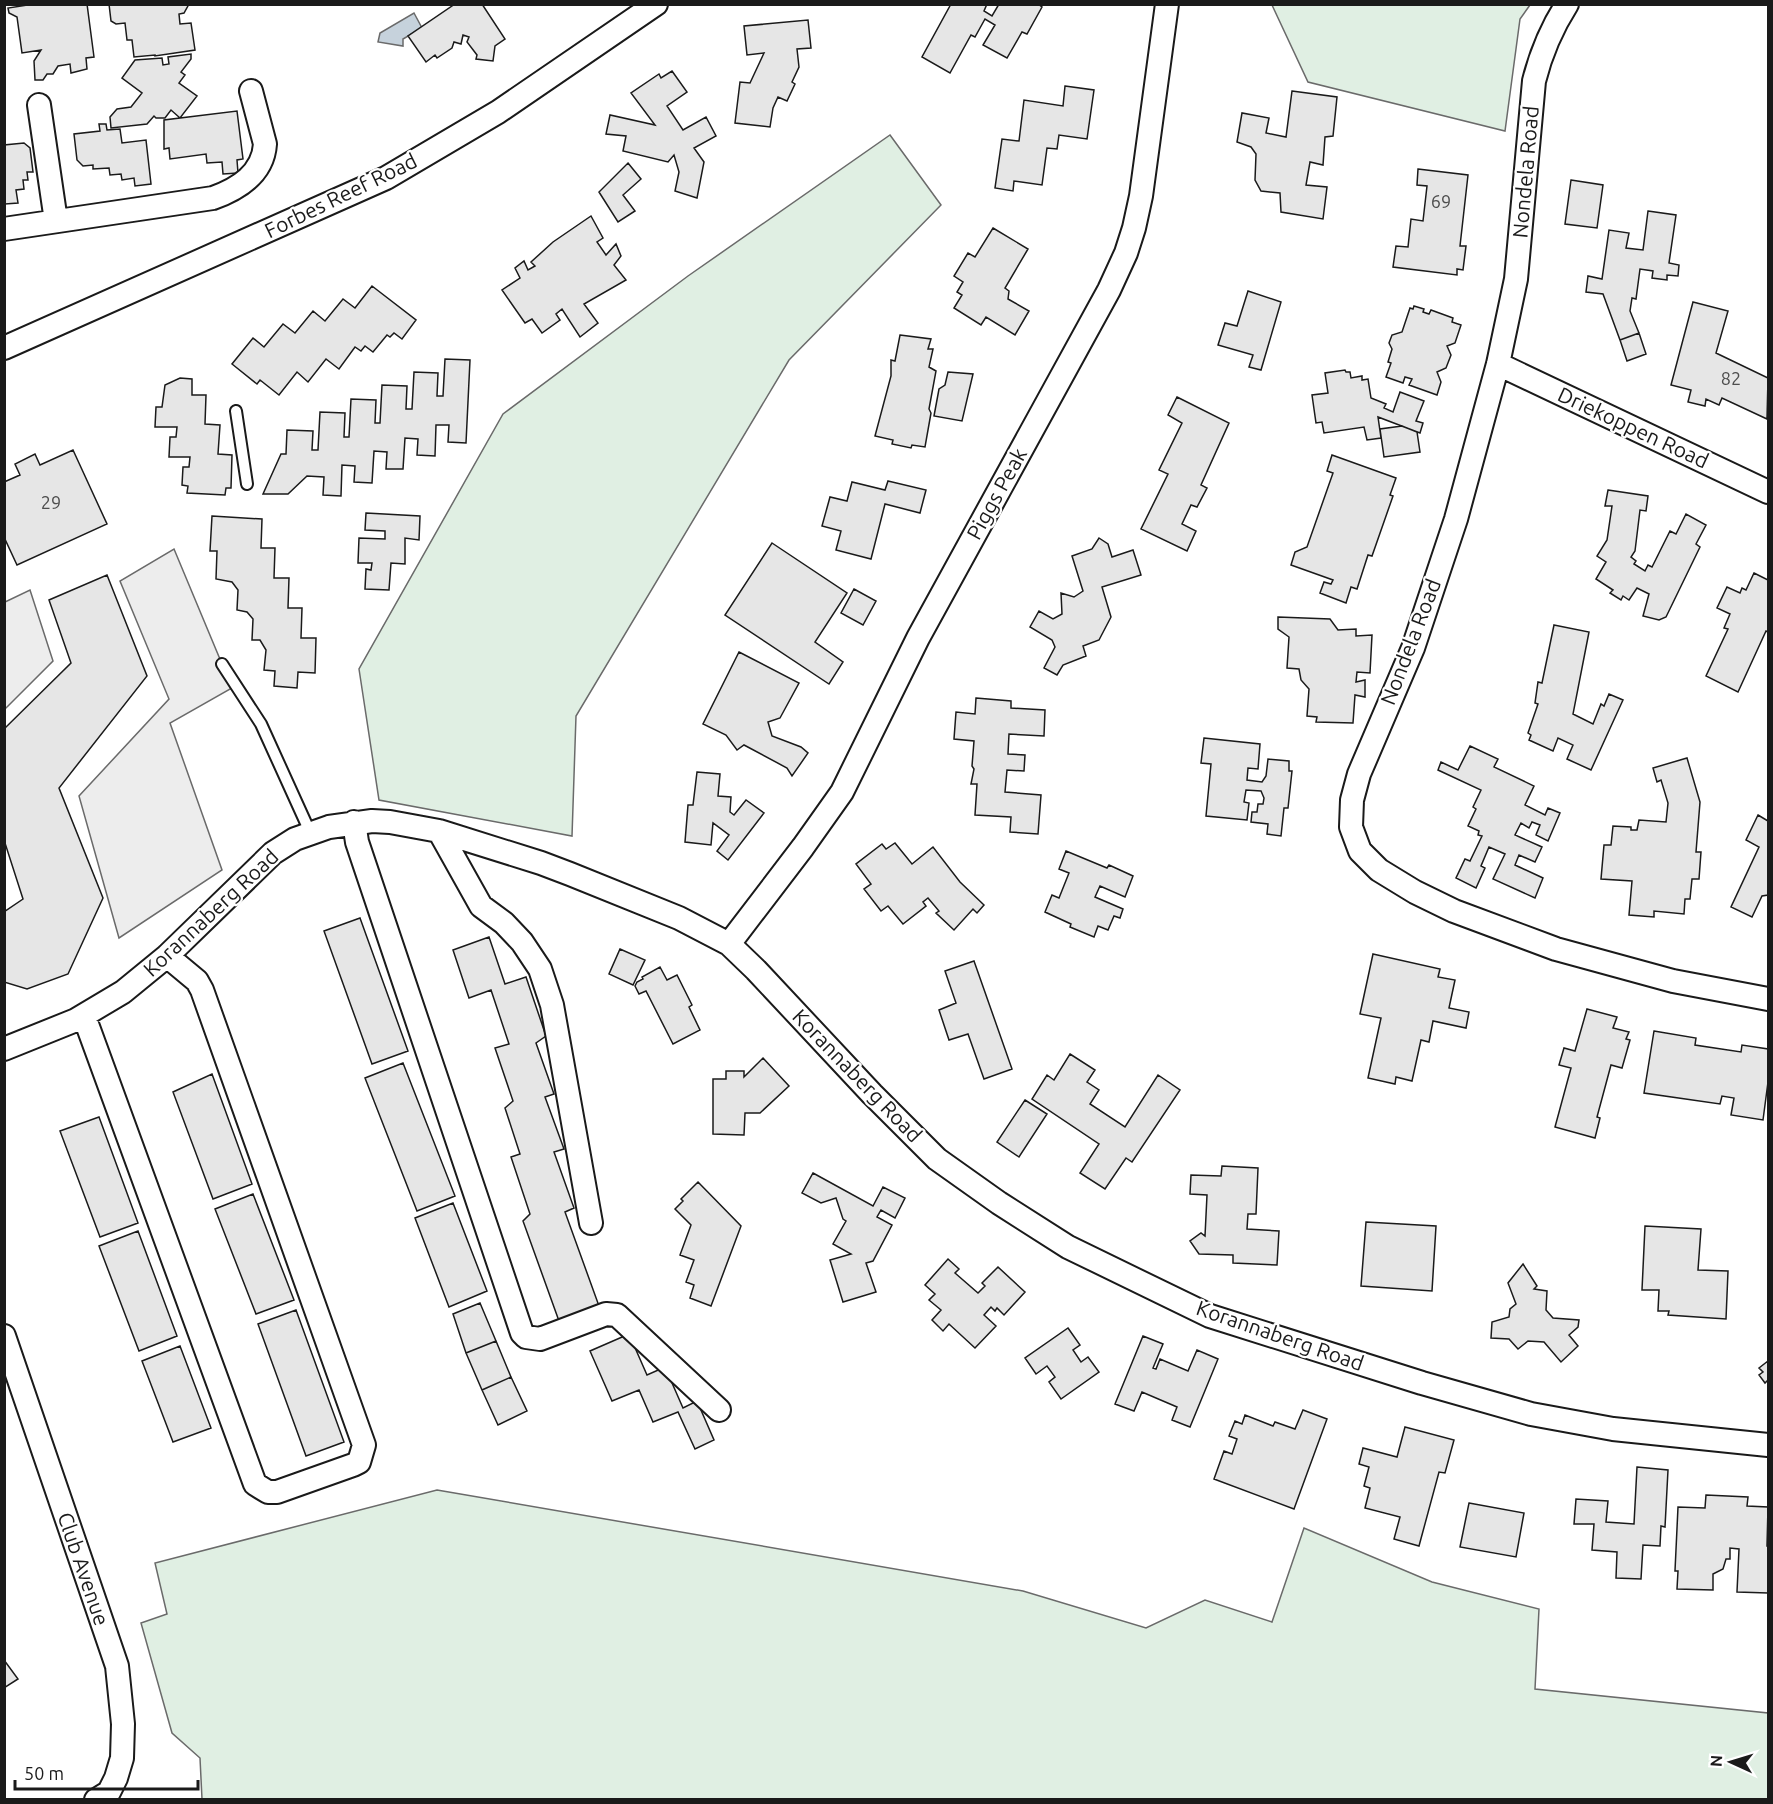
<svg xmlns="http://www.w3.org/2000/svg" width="1773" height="1804" font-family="Ubuntu,sans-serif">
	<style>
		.green { fill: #e0efe3; stroke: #6a6a6a; stroke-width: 1.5 }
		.parking { fill: #ededed; stroke: #6a6a6a; stroke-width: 1.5 }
		.water { fill: #c6d2dc; stroke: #6a6a6a; stroke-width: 1.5 }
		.building { fill: #e6e6e6; stroke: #1a1a1a; stroke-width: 1.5 }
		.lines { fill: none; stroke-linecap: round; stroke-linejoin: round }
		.service-casing { stroke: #1a1a1a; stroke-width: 14 }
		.minor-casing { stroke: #1a1a1a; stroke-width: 26 }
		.service { stroke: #fff; stroke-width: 10 }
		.minor { stroke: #fff; stroke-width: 22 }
		.labels { text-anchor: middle; stroke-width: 4.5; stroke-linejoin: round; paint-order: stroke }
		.number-label { font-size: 18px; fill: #4d4d4d }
		.street-label { font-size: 21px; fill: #1a1a1a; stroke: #fff }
	</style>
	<rect width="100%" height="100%" fill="#fff"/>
	<path class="green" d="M1272 5H1530L1520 19 1505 131 1308 82Z
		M890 135 941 205 789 360 576 716 572 836 379 800 359 669 503 414 688 276Z
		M437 1490 1023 1591 1146 1628 1205 1600 1272 1622 1304 1528 1432 1582 1539 1609 1535 1689 1768 1713V1799H202L200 1758 172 1733 141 1623 167 1614 155 1563Z"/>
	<path class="parking" d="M174 549 232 688 170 723 222 870 119 938 79 796 169 699 120 581Z
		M30 590 53 661 5 709V602Z"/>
	<path class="water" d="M414 13 422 28 403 39V46L378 42 380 33Z"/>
	<path class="building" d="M34 4H87L94 57 86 58 87 69 71 73 70 64 58 66 53 74H47L43 80H35L34 61 41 50 22 53 17 17 9 13 8 8Z
		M109 4H189L184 13 179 14 180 24 191 23 195 50 155 56V55L134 57 132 40H127L125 23 116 24 111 21Z
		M455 4H482L505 39 495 46 493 61 476 59 477 55 467 42 469 37 463 35 461 44 454 42 452 48 437 58 435 55 426 62 408 36Z
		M951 4H987L984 11 992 16 999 4H1038L1042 7 1027 34 1022 32 1007 58 983 45 995 25 985 19 975 37 971 35 950 73 922 57Z
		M808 20 811 48 797 49 799 67 792 82 795 84 787 101 778 97 773 108 770 127 735 123 740 82 750 83 764 53 747 55 744 26Z
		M191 54V59L181 72 185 75 179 83 197 96 180 118 171 110 165 118H156L154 116 147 124 111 128 110 117 117 109 131 107 142 93 122 78 135 60 162 58 163 65 169 64 168 57Z
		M672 71 687 92 667 106 683 130 706 117 716 136 694 148 704 162 697 198 675 191 679 172 674 155 668 162 623 151 626 136 606 134 610 115 655 125 631 93 659 74 661 78Z
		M1065 86 1094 90 1087 139 1059 135 1057 149 1047 148 1042 185 1014 181 1013 191 995 188 1002 139 1019 141 1024 100 1063 106Z
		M1292 91 1337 97 1333 136 1325 137 1323 165 1310 162 1306 185 1327 187 1323 219 1281 212 1280 193 1261 191 1255 180 1256 154 1251 147 1237 142 1242 113 1269 118 1266 133 1286 137Z
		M237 111 243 159 237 160 238 173 223 174 222 162 207 163 206 154 170 159 169 148 164 149V120Z
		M99 124H106L107 130 120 129 122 143 146 140 151 184 135 186 134 178 122 180 121 174 110 175 109 168 93 169V165L83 166 77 160 74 134 100 131Z
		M24 143 30 148 33 172H27L28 180H23L24 189 16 190 18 203 5 204 4 145Z
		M628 163 641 179 623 195 635 211 618 222 599 192Z
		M1418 169 1468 175 1460 246H1466L1463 270 1457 269V275L1393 267 1396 246 1408 247 1411 219 1423 221 1427 186 1417 185Z
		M1571 180 1603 185 1597 228 1565 224Z
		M1648 211 1676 215 1669 263 1679 265 1678 276 1667 275V280L1652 278 1653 271 1640 269 1636 299 1632 298 1630 311 1639 333 1620 340 1603 294 1586 292 1588 276 1602 279 1609 230 1629 233 1626 248 1643 250Z
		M591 216 603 238 597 242 606 255 616 244 621 256 614 265 626 280 584 304 598 323 580 337 562 309 556 314 560 320 542 333 532 319 525 323 502 290 520 278 515 268 524 261 528 270 535 266 531 262 553 242Z
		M993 228 1028 249 1005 288 1009 291 1008 299 1029 311 1015 335 986 317 981 325 954 308 962 295 957 292 963 282 954 276 968 253 975 257Z
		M372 286 416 320 402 339 394 333 390 337 387 335 373 352 365 346 361 351 355 347 339 369 326 359 308 382 297 372 279 395 260 380 257 384 232 364 253 338 264 347 283 324 295 333 313 311 325 321 343 299 355 308Z
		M1248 291 1281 302 1261 370 1249 367 1253 355 1218 345 1225 323 1237 326Z
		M1693 302 1728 311 1716 353 1768 378 1767 419 1722 398 1719 405 1706 399 1705 406 1688 402 1691 390 1671 385Z
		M1414 306 1424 309 1423 312 1429 314 1431 310 1453 318 1452 322 1461 325 1455 343 1447 346 1451 355 1446 368 1437 372 1441 382 1437 395 1409 385 1412 379 1405 377 1403 383 1386 377 1391 363 1388 362 1392 349 1389 343 1392 335 1402 332 1410 308 1413 309Z
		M1639 333 1646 354 1627 361 1620 340Z
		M900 335 931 339 928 349H933L929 367 936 371 929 409 931 413 925 447 912 445 911 448 892 444 893 440 875 436 891 376V360L895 361Z
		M445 359 470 360 466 443 448 442 449 425H436L435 456 417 455 418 439 405 438 403 469H386L387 452 374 451 372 483 354 482 355 466 342 465 341 496 323 495 324 477 307 476 288 494H263L281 454H286L287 430 313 431 312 450H318L320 412 345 413 344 437H349L351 399 376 400 375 423H380L382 385 407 386 406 409H412L414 372 438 373 437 396H443Z
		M1345 370 1346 372H1350L1351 378 1362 376V380L1368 379 1371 398 1386 404 1384 408 1393 412 1400 392 1424 401 1416 421 1423 423 1420 433 1378 417 1381 438 1367 440 1364 427 1324 433 1322 422 1316 423 1312 395 1328 393 1325 373Z
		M948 372 973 374 962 421 934 416 939 389 945 385Z
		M180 378 192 379V395H206L205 424 220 425 218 454 232 455 231 488H226L225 495 187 493 188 486 182 485 183 467H189L190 457H169L170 437H176L177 427H155L156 407H162L165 385Z
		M1177 397 1229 423 1201 485 1207 488 1197 507 1191 505 1182 524 1196 531 1187 551 1141 529 1168 474 1159 470 1182 423 1168 415Z
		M1402 426 1417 432 1420 452 1384 457 1380 429Z
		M73 450 107 524 17 565 4 537V482L20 475 15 464 35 454 40 465Z
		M1332 455 1396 478 1390 495 1393 496 1372 556 1368 555 1357 589 1351 587 1346 603 1320 593 1324 582 1331 584 1333 580 1291 565 1295 552 1307 547 1333 473 1327 471Z
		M888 481 926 490 920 513 885 504 871 559 836 550 841 531 822 526 830 497 847 501 852 482 885 490Z
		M1608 490 1648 496 1646 511 1640 510 1635 551 1631 557 1636 561 1634 564 1645 571 1648 565 1652 567 1670 531 1676 534 1686 514 1706 525 1696 544 1700 547 1666 617 1659 620 1643 616 1649 594 1637 588 1629 600 1623 596 1621 600 1610 593 1613 590 1596 579 1606 562 1597 556 1607 540 1612 506H1605Z
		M366 513 420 516 419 540 405 538V564L391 563 389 590 365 589 366 569 371 570 372 563H358L359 538 385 539V531L365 530Z
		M212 516 262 519 261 548H275L274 578H289L288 608H302L301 638H316L315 673 298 672 297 688 274 686 275 671 264 670 266 650 260 640H252L253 619 247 612 237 610 238 590 232 582 216 579 217 551H210Z
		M1099 538 1108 544 1112 557 1133 550 1141 575 1102 587 1111 617 1099 640 1083 646 1086 656 1063 665 1057 675 1044 668 1055 647 1052 640 1030 627 1039 611 1053 619 1062 614 1061 593 1074 597 1083 591 1072 556 1092 549Z
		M772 543 847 593 815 642 843 662 829 684 725 615Z
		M1754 573 1768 580V632L1766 631 1738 692 1706 676 1728 629 1724 628 1730 614 1717 608 1727 587 1740 593 1742 588 1746 590Z
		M107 575 147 676 59 788 103 898 68 974 27 989 4 982V912L23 899 4 840V729L71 663 49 600Z
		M854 589 876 601 863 625 841 613Z
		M1278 617 1330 619 1338 630 1356 629V636L1372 635 1370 673 1357 672 1356 682 1365 680V697L1355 695 1353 723 1316 722 1317 717 1307 716 1309 689 1301 680 1299 669 1287 668 1289 637 1278 629Z
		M1554 625 1589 632 1573 714 1593 724 1601 704 1604 706 1609 694 1623 700 1591 770 1567 759 1573 745 1558 738 1553 751 1529 740 1531 735 1528 733 1538 704 1535 703 1538 682 1542 683Z
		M739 652 799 683 780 718 768 722 772 736 801 747 808 753 792 776 787 768 744 745 737 750 726 735 703 724Z
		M976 698 1011 701V708L1045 710 1044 736 1009 734 1008 754 1025 755 1024 771 1007 770 1005 792 1041 795 1038 834 1010 832 1011 817 975 815 977 784H971L974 769 972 766 974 741 954 739 956 712 975 714Z
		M1204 738 1260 744 1258 769 1248 768 1247 780 1262 782 1266 776 1268 759 1289 761V771H1292L1288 808H1284L1281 836 1267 834 1268 824 1251 822 1252 812H1257L1258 804H1263L1264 798 1261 791 1246 790 1244 802 1249 803 1247 820 1206 816 1211 764 1201 763Z
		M1470 746 1498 759 1494 767 1534 786 1525 805 1545 815 1548 808 1560 813 1548 841 1536 835 1540 825 1532 822 1529 828 1521 823 1515 835 1542 847 1535 862 1519 855 1515 865 1543 878 1535 898 1493 879 1505 854 1489 847 1481 866 1485 868 1476 888 1456 878 1465 859 1470 861 1482 836 1478 835 1479 831 1468 826 1476 809 1473 807 1481 790 1438 770 1441 762 1458 770Z
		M1687 758 1700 802 1696 852H1701L1699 879H1692L1690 899H1685L1684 914 1654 911V917L1629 915 1632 881 1601 879 1604 845H1611L1613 826 1631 827V830H1637L1639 820 1666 822 1668 803 1661 780 1657 782 1653 768Z
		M697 772 720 774 718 796 731 797 730 812 734 815 746 800 764 813 728 860 717 851 729 835 713 823 711 845 685 842 688 805H693Z
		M1758 815 1768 821V895L1762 896 1752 917 1731 907 1759 847 1746 840Z
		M895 843 912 864 933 847 960 882 984 905 977 913 973 909 954 930 936 913 939 911 928 898 923 902 926 906 903 924 888 906 881 911 864 889 871 884 856 864 882 844 886 849Z
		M1066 851 1107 868 1109 865 1133 876 1125 897 1100 886 1095 897 1123 909 1120 918 1114 916 1108 930 1098 926 1094 937 1070 927 1071 924 1045 912 1052 895 1059 898 1069 873 1059 869Z
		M360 918 408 1051 372 1064 324 931Z
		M489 937 505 984 526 977 546 1036 536 1043 554 1094 545 1097 564 1149 554 1152 574 1208 565 1212 599 1306 559 1321 523 1221 530 1214 511 1157 520 1154 505 1108 513 1101 495 1048 509 1044 491 990 469 998 453 950Z
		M620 949 645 960 633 985 609 974Z
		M1373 954 1440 969 1438 977 1455 980 1449 1008 1469 1012 1466 1028 1433 1021 1429 1042 1421 1040 1412 1081 1396 1077 1395 1084 1368 1078 1381 1018 1360 1014Z
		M974 961 1012 1069 984 1079 968 1034 949 1040 939 1010 956 1003 945 971Z
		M660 967 667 980 677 975 692 1005 689 1007 700 1030 673 1044 646 991 639 994 635 986 637 982 643 979 642 977Z
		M1587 1009 1617 1017 1613 1028 1629 1032 1626 1039 1630 1040 1622 1068 1611 1065 1597 1117 1600 1118 1595 1138 1555 1127 1571 1068 1559 1065 1564 1048 1575 1051Z
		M1654 1031 1696 1038 1695 1045 1741 1052 1742 1045 1768 1049V1082L1763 1120 1731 1115 1734 1098 1722 1096 1720 1104 1644 1093Z
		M1070 1054 1095 1070 1087 1082 1099 1090 1090 1104 1125 1127 1158 1075 1180 1090 1132 1162 1126 1158 1105 1189 1080 1173 1099 1144 1032 1099 1047 1075 1054 1080Z
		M763 1058 789 1086 760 1113H745L744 1135 713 1134V1079H726V1071H744V1077Z
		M403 1063 455 1196 417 1211 365 1078Z
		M212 1074 252 1184 213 1199 173 1092Z
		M1025 1100 1047 1114 1019 1157 997 1142Z
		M99 1117 138 1223 100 1237 60 1131Z
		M1222 1166 1258 1168 1256 1214H1248L1247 1229 1279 1231 1277 1265 1233 1263V1255L1199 1254 1190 1241 1201 1233 1205 1236 1207 1195 1190 1194 1191 1175 1221 1176Z
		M813 1173 873 1206 883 1187 905 1198 895 1218 881 1210 877 1217 892 1225 873 1261 866 1263 876 1292 843 1302 830 1260 851 1254 833 1244 846 1221 843 1219 836 1198 821 1203 802 1193Z
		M698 1182 741 1226 711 1306 690 1298 694 1285 686 1282 694 1260 680 1255 691 1225 675 1209 683 1201 681 1199Z
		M253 1194 294 1300 256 1314 215 1209Z
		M453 1203 487 1291 449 1307 415 1218Z
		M1366 1222 1436 1226 1432 1291 1361 1286Z
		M1645 1226 1701 1229 1698 1270 1728 1271 1726 1319 1668 1315 1669 1311H1658L1659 1290H1642Z
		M138 1231 177 1336 139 1351 99 1246Z
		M948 1259 959 1269 955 1273 978 1293 985 1286 982 1283 998 1267 1025 1292 1004 1315 997 1308 995 1311 991 1307 984 1315 996 1326 975 1348 949 1324 943 1331 932 1320 941 1310 929 1300 935 1294 925 1285Z
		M1523 1264 1537 1286 1534 1289 1547 1291 1546 1310 1553 1318 1579 1320 1578 1327 1569 1335 1578 1346 1561 1362 1544 1342 1528 1341 1518 1349 1509 1339 1491 1338 1492 1322 1509 1317 1510 1309 1516 1304 1508 1283Z
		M480 1303 496 1341 466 1353 453 1314Z
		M296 1310 344 1442 306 1456 258 1324Z
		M1068 1328 1080 1345 1073 1350 1081 1362 1088 1357 1099 1372 1061 1399 1049 1382 1055 1377 1047 1366 1036 1374 1025 1358Z
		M629 1334 647 1375 665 1367 683 1408 697 1401 714 1440 695 1449 678 1412 653 1422 639 1390 612 1401 590 1351Z
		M1143 1336 1163 1344 1153 1368 1156 1369 1160 1359 1188 1371 1197 1350 1218 1359 1190 1427 1172 1420 1177 1407 1142 1392 1134 1411 1115 1404Z
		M496 1341 511 1377 482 1390 466 1353Z
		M180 1346 211 1428 173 1442 142 1361Z
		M1768 1361V1380L1765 1383 1759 1375 1763 1372 1759 1368Z
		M511 1377 527 1411 498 1425 482 1390Z
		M1303 1410 1327 1419 1294 1509 1214 1479 1224 1451 1232 1454 1237 1439 1229 1436 1235 1421 1242 1424 1245 1415 1273 1426 1275 1422 1295 1429Z
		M1405 1427 1454 1440 1445 1473 1439 1472 1419 1546 1394 1539 1400 1517 1365 1508 1370 1488 1364 1486 1369 1467 1359 1464 1363 1448 1397 1457Z
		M1637 1467 1668 1470 1665 1527 1661 1526 1660 1546 1643 1545 1641 1579 1616 1578 1617 1552 1592 1550 1594 1524H1574L1576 1499 1608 1501 1606 1522 1634 1524Z
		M1706 1495 1748 1497 1747 1506 1768 1507 1767 1546H1768V1593L1737 1592 1739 1549 1730 1548V1559H1726L1723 1569 1713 1574V1590L1677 1589 1678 1571H1675L1678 1507 1705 1508Z
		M1469 1503 1524 1513 1516 1557 1460 1547Z
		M4 1660 18 1679 4 1688Z"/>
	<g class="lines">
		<defs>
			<path id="service" d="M236 411 247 484
				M222 664 261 724 310 832"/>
			<path id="minor" d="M1567 4C1551 29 1541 53 1534 81L1516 279 1498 364 1456 519 1413 648 1359 774 1352 800 1351 827 1360 851 1379 870 1415 892 1454 911 1556 949 1673 981 1768 999
				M39 105 56 221
				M4 229 213 198C238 189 263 174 265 144L251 91
				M4 348 386 178 498 112 656 4
				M1498 364 1768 492
				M354 822 357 842 522 1333 526 1337 540 1339 606 1314 617 1315 719 1410
				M439 831 481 906 504 923 522 942 540 969 552 1005 591 1223
				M729 944 803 847 842 792 918 638 1109 290 1126 253 1134 228 1141 196 1167 4
				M84 1016 255 1484 268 1492H277L353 1465 359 1462 364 1445 202 990 197 981 167 956
				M4 1049 76 1020 123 992 167 956 273 853 295 839 329 827 372 821 390 822 439 831 541 863 570 874 679 918 729 944 756 970 872 1094 937 1159 999 1203 1068 1247 1210 1316 1422 1383 1531 1414 1613 1429 1768 1445
				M4 1336 117 1666 123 1724 122 1758 116 1778 109 1792 96 1800"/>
		</defs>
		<use href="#service" class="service-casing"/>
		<use href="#minor" class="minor-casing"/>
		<use href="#service" class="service"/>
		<use href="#minor" class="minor"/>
	</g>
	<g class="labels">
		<g class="number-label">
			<text x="1441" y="208">69</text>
			<text x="1731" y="385">82</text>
			<text x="51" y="509">29</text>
		</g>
		<g class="street-label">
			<text transform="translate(1526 172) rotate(-85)" y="7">Nondela Road</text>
			<text transform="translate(341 196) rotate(-26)" y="7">Forbes Reef Road</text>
			<text transform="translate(1633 428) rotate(25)" y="7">Driekoppen Road</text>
			<text transform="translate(997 494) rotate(-61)" y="7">Piggs Peak</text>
			<text transform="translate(1411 642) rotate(-69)" y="7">Nondela Road</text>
			<text transform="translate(211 913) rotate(-43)" y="7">Korannaberg Road</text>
			<text transform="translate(857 1076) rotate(46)" y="7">Korannaberg Road</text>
			<text transform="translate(1280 1336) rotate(19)" y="7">Korannaberg Road</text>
			<text transform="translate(83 1569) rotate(71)" y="7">Club Avenue</text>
		</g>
	</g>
	<rect width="1773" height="1804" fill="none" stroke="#1a1a1a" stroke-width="12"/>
	<g transform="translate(1731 1762) rotate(274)" stroke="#ffffff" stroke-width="4.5" paint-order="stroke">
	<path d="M0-4.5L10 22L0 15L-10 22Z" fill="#1a1a1a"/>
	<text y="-9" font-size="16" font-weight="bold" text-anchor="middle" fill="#1a1a1a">N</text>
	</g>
	<path d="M15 1780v9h183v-9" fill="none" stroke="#1a1a1a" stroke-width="3"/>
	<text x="24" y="1780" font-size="18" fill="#1a1a1a" stroke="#ffffff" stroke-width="4.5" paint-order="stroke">50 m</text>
</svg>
